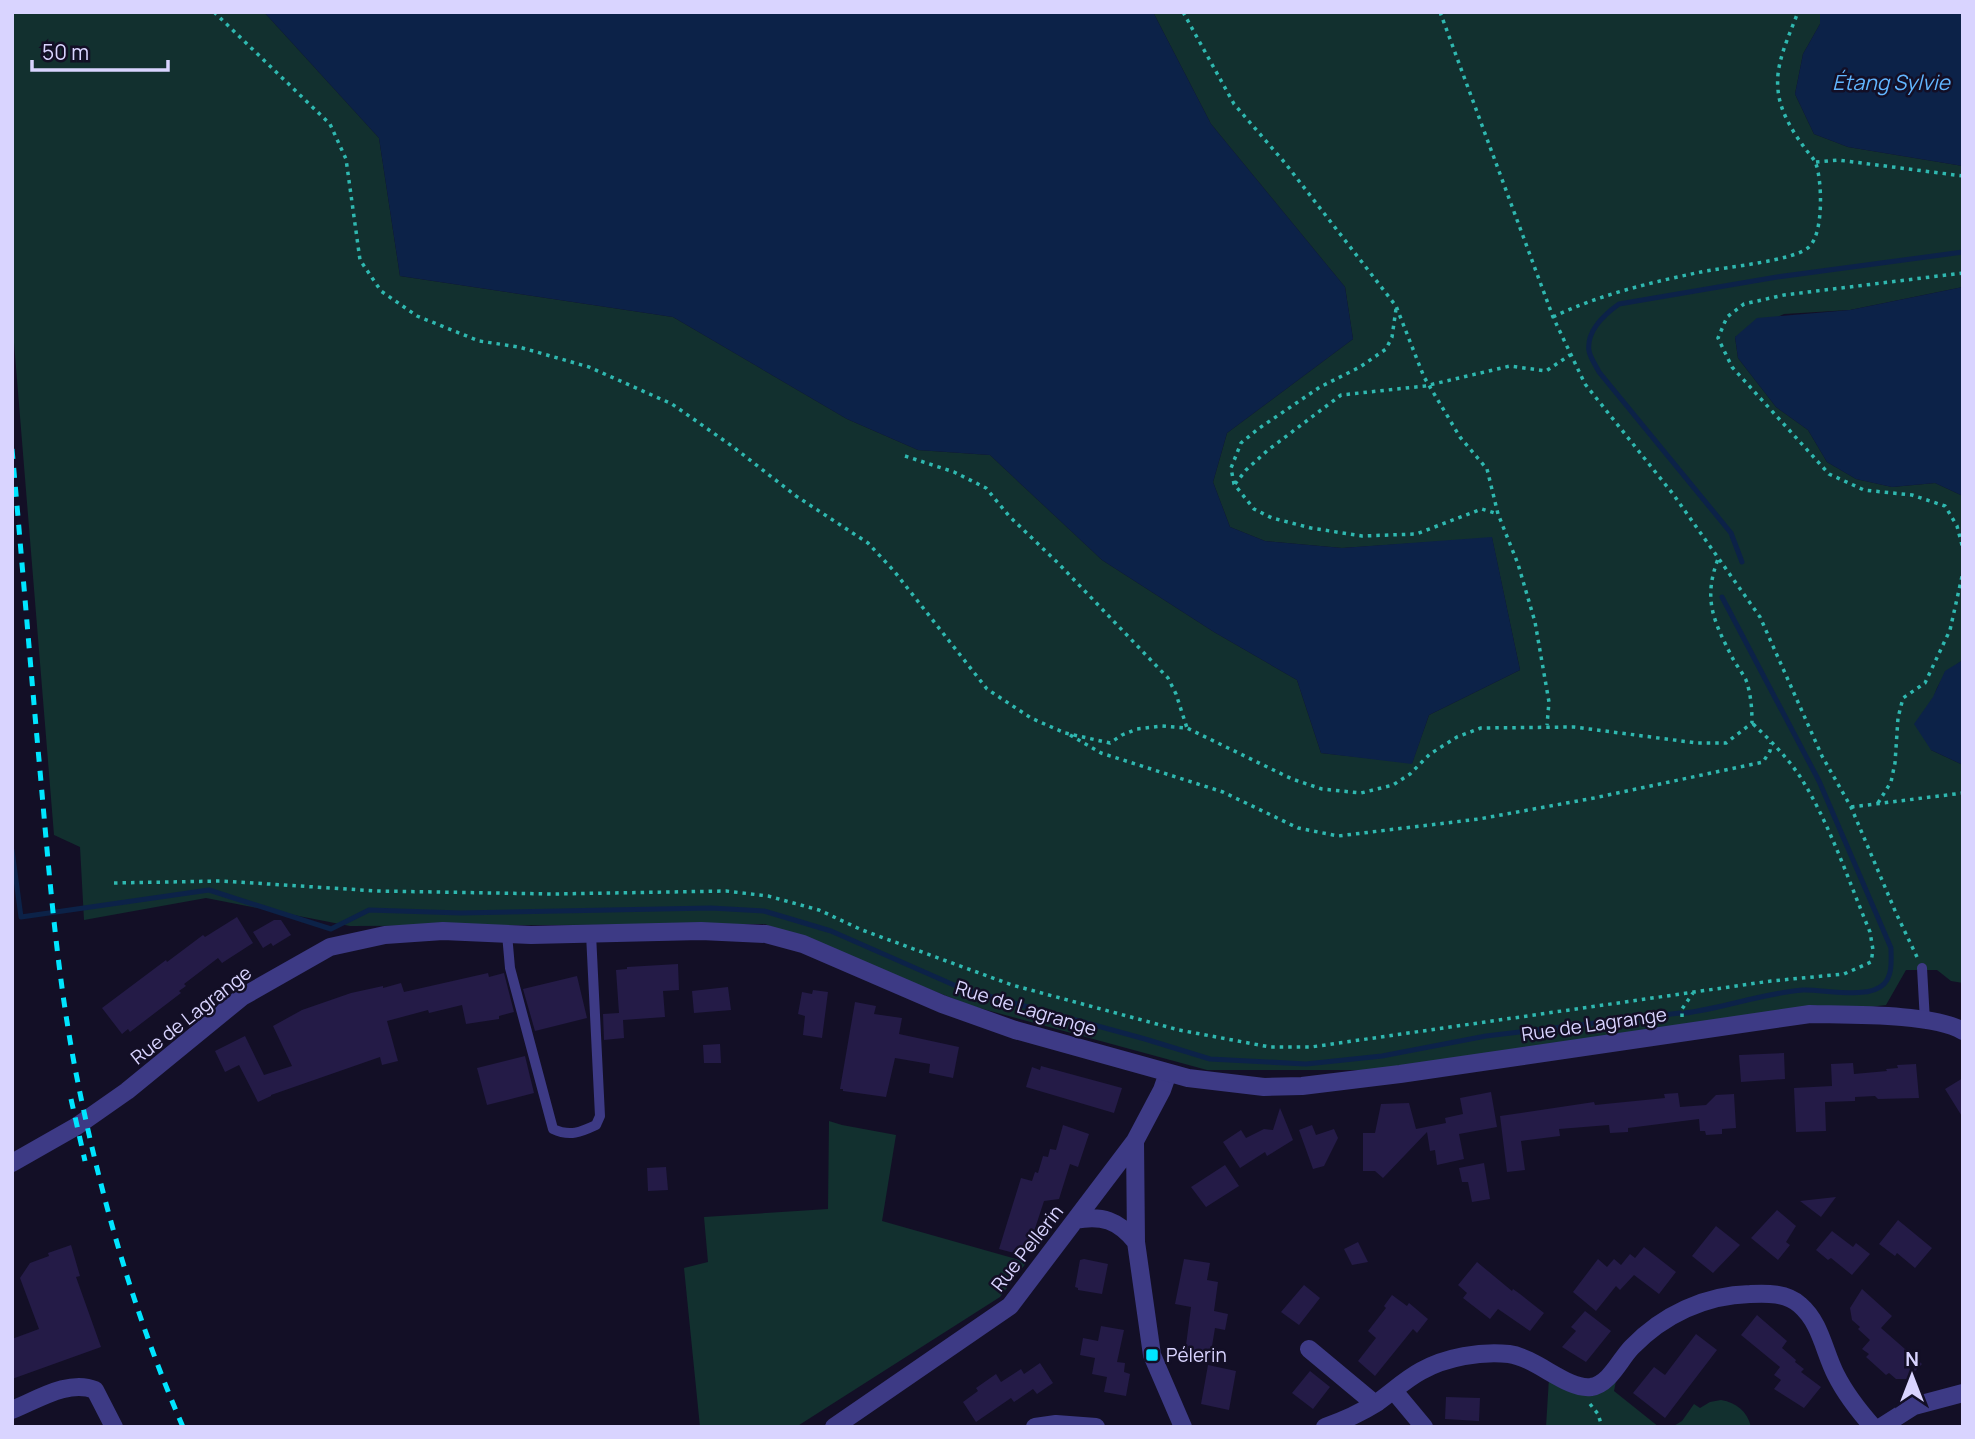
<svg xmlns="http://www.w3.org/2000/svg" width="1975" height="1439" font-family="Manrope,sans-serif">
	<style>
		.green { fill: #12302f }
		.water { fill: #0c2248 }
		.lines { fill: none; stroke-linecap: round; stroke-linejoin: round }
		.stream { stroke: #0c2248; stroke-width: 5 }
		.building { fill: #241b47 }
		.path { stroke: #2fb8b0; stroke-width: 3.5; stroke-dasharray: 3.5 5; stroke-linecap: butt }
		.service { stroke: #3d3a85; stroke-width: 10 }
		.minor { stroke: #3d3a85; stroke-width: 18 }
		.tertiary { stroke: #3d3a85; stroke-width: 18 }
		.rail { stroke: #00e5ff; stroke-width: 5; stroke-dasharray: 10 9; stroke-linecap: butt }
		.poi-dot { fill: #00e5ff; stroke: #130f26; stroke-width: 2.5 }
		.labels { text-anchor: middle; stroke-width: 5; stroke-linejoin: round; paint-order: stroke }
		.street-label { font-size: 19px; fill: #d9d4ff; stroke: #130f26 }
		.poi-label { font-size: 19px; fill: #d9d4ff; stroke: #130f26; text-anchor: start }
		.water-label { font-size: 21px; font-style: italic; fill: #62b6ff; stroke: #130f26 }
	</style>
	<rect width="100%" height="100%" fill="#130f26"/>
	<path class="green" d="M12 12H264L379 138 400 276 673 317 847 419 918 450 990 455 1102 560 1214 632 1297 680 1321 753 1412 763 1429 715 1520 670 1492 538 1342 548 1265 541 1230 527 1213 482 1227 433 1353 339 1345 287 1211 124 1153 12H1820V24L1803 54 1795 94 1814 134 1848 147 1963 166V287L1850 310 1784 314 1735 337 1738 358 1776 407 1808 430 1827 462 1856 479 1892 487 1935 483 1963 496V660C1926 684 1932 710 1931 750L1963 765V983L1951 981 1937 970H1906L1886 1005 1370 1070H1207L972 1006 765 924 350 926 206 898 84 920 80 847 54 835 12 318Z
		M829 1121 842 1125 896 1135 882 1221 1027 1262 1000 1297 796 1427H700L684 1268 708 1262 704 1217 828 1209Z
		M1549 1378 1616 1381 1614 1391 1659 1427H1546Z
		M1721 1400C1737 1403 1747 1411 1751 1427H1672L1682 1421 1694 1404 1700 1408 1710 1402Z"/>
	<path class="water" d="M264 12H1153L1211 124 1345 287 1353 339 1227 433 1213 482 1230 527 1265 541 1342 548 1492 537 1520 670 1429 715 1412 764 1321 753 1297 680 1214 632 1102 560 990 455 918 450 847 419 673 317 400 276 379 138Z
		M1820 12H1963V166L1848 147 1814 134 1795 94 1803 54 1820 24Z
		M1963 287V496L1935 483 1892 487 1856 479 1827 462 1808 430 1776 407 1738 358 1735 337 1757 318 1850 310Z
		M1963 660V765L1931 750 1914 724 1933 697 1945 671Z"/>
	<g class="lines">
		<path class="stream" d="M1742 562 1731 533 1599 372C1596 366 1590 357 1589 351 1586 330 1605 314 1619 304L1777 277 1963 252
			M12 850 21 917 209 890 331 929 369 910 461 913 711 908 764 911 831 931 963 989 1145 1039 1210 1059 1306 1064 1382 1056 1486 1036 1680 1013
			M1685 1013C1725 1008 1763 993 1803 990 1823 989 1869 1000 1884 984 1893 974 1891 960 1891 948L1819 781 1722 597"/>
	</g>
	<path class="building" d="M237 917 253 943 222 963 218 958 184 984 186 986 179 991 181 993 130 1032 128 1029 122 1034 102 1008 166 960 167 962 203 935 205 937Z
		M274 920H281L291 935 273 946 271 943 263 948 253 932Z
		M678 964 679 990 663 991 665 1017 623 1020 624 1038 604 1040 603 1014 619 1013 616 970 627 969V967Z
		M488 973 489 977 504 973 514 1012 499 1016V1019L466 1024 462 1005 429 1013 428 1010 387 1021 398 1061 382 1065 380 1057 271 1095V1096L258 1102 239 1065 225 1072 215 1051 245 1036 264 1075 292 1066 273 1026 302 1010 351 993 383 986V988L401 983 404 992Z
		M577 976 587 1018 535 1031 523 989Z
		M728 987 731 1010 694 1013 692 991Z
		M813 990 828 992 822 1038 803 1035 805 1016 798 1014 802 992 812 994Z
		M855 1002 876 1006 874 1014 902 1018 899 1034 959 1047 953 1078 929 1073 930 1064 895 1058 886 1097 843 1091V1089H840Z
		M720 1044 721 1063H704L703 1045Z
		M1784 1053 1785 1079 1741 1082 1739 1055Z
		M525 1056 534 1093 487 1105 477 1068Z
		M1853 1063 1854 1074 1887 1071 1886 1069 1898 1068 1897 1065 1916 1064 1919 1098 1878 1099 1875 1096 1855 1097V1101L1825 1102 1826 1131 1796 1132 1794 1088 1832 1086 1831 1064Z
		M1041 1066 1122 1088 1114 1113 1026 1087 1032 1067 1040 1070Z
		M1963 1078V1118L1945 1089Z
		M1491 1092 1497 1127 1459 1134 1464 1159 1437 1165 1435 1150 1430 1151 1427 1132 1383 1178 1375 1171H1363V1133H1375L1381 1104 1409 1103 1416 1129 1446 1123 1445 1118 1463 1114 1460 1098Z
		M1678 1093 1680 1107 1706 1105 1716 1095 1734 1094 1736 1128 1722 1129V1134L1706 1135 1705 1131H1700L1699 1119 1628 1128V1132L1610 1133 1609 1125 1559 1129 1560 1136 1521 1141 1525 1170 1507 1172 1500 1116 1594 1102 1595 1105 1665 1098 1664 1094Z
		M1280 1108 1293 1140 1267 1156 1265 1152 1240 1168 1223 1142 1241 1130 1246 1138 1264 1129 1273 1130Z
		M1063 1125 1089 1134 1078 1167 1070 1164 1059 1199 1044 1201 1026 1256 999 1249 1021 1178 1032 1181 1035 1172 1038 1173 1043 1156 1048 1157 1050 1149 1056 1150Z
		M1312 1125 1316 1135 1334 1129 1338 1138 1324 1166 1313 1169 1299 1130Z
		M1484 1163 1490 1199 1472 1202 1468 1182H1462L1459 1168Z
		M1225 1165 1239 1186 1206 1207 1191 1187Z
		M666 1167 668 1190 648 1191 647 1168Z
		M1836 1197 1821 1217 1800 1201Z
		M1777 1210 1796 1226 1786 1242 1790 1245 1778 1260 1751 1238Z
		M1898 1220 1932 1248 1915 1268 1897 1253 1895 1256 1879 1244Z
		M1716 1226 1740 1245 1713 1273 1692 1256Z
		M1832 1231 1853 1247 1856 1243 1870 1254 1852 1275 1831 1258 1828 1260 1816 1250Z
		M1358 1242 1368 1262 1352 1265 1344 1249Z
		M71 1245 80 1276 76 1277 101 1347 12 1379V1339L39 1329 20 1278 30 1263 49 1256 48 1253Z
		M1644 1247 1676 1272 1659 1294 1634 1275 1620 1290 1616 1286 1596 1311 1573 1292 1598 1259 1607 1267 1614 1259 1621 1265 1630 1254 1635 1258Z
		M1084 1259 1108 1264 1102 1294 1078 1290V1288L1075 1287 1080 1260Z
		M1184 1259 1210 1263 1207 1280 1218 1282 1214 1311 1228 1314 1225 1330 1215 1328 1210 1358 1185 1353 1191 1307 1175 1304Z
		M1477 1262 1512 1291 1513 1289 1520 1294 1544 1313 1530 1331 1498 1309 1490 1319 1463 1298 1467 1293 1458 1285Z
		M1304 1285 1320 1298 1299 1325 1281 1312Z
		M1862 1289 1892 1316 1881 1328 1922 1364 1907 1379H1896L1889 1373 1886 1375 1866 1357 1869 1354 1862 1349 1870 1340 1858 1329 1860 1327 1852 1320 1850 1308Z
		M1392 1295 1407 1306 1409 1303 1428 1319 1417 1333 1413 1329 1375 1376 1358 1361 1376 1338 1368 1331 1386 1308 1384 1306Z
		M1585 1311 1611 1331 1586 1362 1562 1347 1576 1331 1571 1327Z
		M1757 1315 1787 1341 1782 1348 1796 1360 1795 1362 1804 1369 1801 1372 1821 1387 1804 1408 1774 1389 1781 1380 1774 1375 1780 1367 1741 1335Z
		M1101 1326 1124 1330 1117 1362 1125 1363 1124 1372 1130 1374 1126 1396 1104 1392 1107 1377 1092 1374 1095 1358 1080 1355 1083 1338 1098 1341Z
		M1696 1334 1717 1350 1665 1418 1633 1393 1654 1367 1665 1375Z
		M1040 1363 1053 1383 1037 1394 1033 1389 1014 1402 1011 1398 976 1422 963 1402 978 1391 976 1388 996 1374 1001 1382 1021 1369 1024 1374Z
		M1208 1365 1236 1371 1229 1410 1201 1404Z
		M1310 1371 1330 1387 1313 1409 1292 1393Z
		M1446 1397 1480 1398 1479 1421 1445 1419Z"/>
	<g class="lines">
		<path class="path" d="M214 12 330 124 346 159 360 260 381 291 417 316 479 341 519 347 589 367 672 404 732 446 796 496 868 543 894 571 987 689 1031 718 1065 733 1110 743 1122 735 1137 729 1162 726 1187 728 1292 779 1322 789 1361 793 1393 785 1410 774 1430 754 1457 737 1481 728 1574 727 1697 743H1726L1752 723C1752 709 1751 694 1746 680 1742 672 1736 665 1732 657 1713 620 1703 599 1718 559
			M1183 12 1234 104 1285 163 1396 306 1424 377 1460 437 1487 469 1498 514 1518 564 1535 622 1549 702 1547 725
			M1440 12 1553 317 1585 384 1673 494 1760 617 1822 756 1851 807 1896 913 1917 957
			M1816 162 1838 160 1963 176
			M1963 273 1784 295 1744 304 1727 317 1718 338 1732 367 1829 474 1864 490 1912 495 1945 506 1957 526 1963 549
			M1396 309 1392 337 1386 349 1360 367 1320 387 1258 429 1241 443 1231 468 1234 484 1254 509 1272 518 1311 528 1362 536 1416 534 1482 509 1498 514
			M1553 317C1598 295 1652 282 1701 272 1725 267 1794 261 1809 247 1824 233 1822 181 1816 164 1814 158 1807 152 1804 147 1792 131 1779 109 1778 89 1775 64 1789 36 1798 12
			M905 456 954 472 986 488 1009 516 1058 563 1168 678 1176 694 1187 728
			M1235 484 1246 470 1268 450 1341 395 1425 386 1510 366 1546 371 1570 355
			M1070 735 1101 753 1223 792 1298 828 1338 836 1479 819 1594 798 1763 762 1770 751 1771 743
			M1878 803 1891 782 1895 763 1898 718 1903 698 1925 683 1950 630 1963 572
			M1851 807 1963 793
			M114 883 222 881 377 891 553 894 726 891 768 896 819 910 862 930 1012 985 1179 1030 1270 1047H1311L1771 981 1844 974 1871 962 1873 950 1870 932C1849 882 1829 821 1799 775 1786 756 1769 739 1752 723
			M1682 1017V1009L1693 993
			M1590 1404 1598 1414 1602 1427"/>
		<path class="service" d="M507 934 510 968 553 1129C570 1137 581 1132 596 1125L600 1116 591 934
			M1922 968 1925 1021"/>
		<path class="minor" d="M1135 1141 1136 1242 1152 1355 1183 1427
			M1075 1220C1102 1215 1118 1220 1136 1242
			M1309 1349 1375 1404
			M1394 1391 1424 1427
			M12 1410C37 1400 69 1379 95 1390L114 1427
			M834 1427 1010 1306 1135 1141 1162 1090 1168 1073
			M1035 1427 1056 1424 1096 1427
			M1325 1427C1343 1421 1362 1412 1378 1402 1392 1392 1406 1379 1421 1371 1446 1357 1481 1351 1509 1354 1537 1358 1567 1390 1591 1387 1610 1384 1620 1359 1632 1347 1663 1315 1705 1295 1750 1294 1767 1293 1787 1293 1800 1305 1821 1323 1824 1352 1836 1375 1846 1395 1858 1410 1873 1427
			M1881 1427 1914 1406 1963 1393"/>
		<path class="tertiary" d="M12 1163 77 1126 127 1091 242 997 330 947 385 935 443 931 531 935 701 931 766 934 803 944 942 1004 1015 1030 1188 1078 1264 1087 1302 1086 1400 1074 1810 1014C1846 1015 1933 1013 1963 1031"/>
		<path class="rail" d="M12 449C21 549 29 649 38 749 48 856 55 963 75 1068 99 1191 133 1312 183 1427
			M71 1099 85 1161"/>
	</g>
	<rect class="poi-dot" x="1145" y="1348" width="14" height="14" rx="3.5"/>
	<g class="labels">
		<g class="street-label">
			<text transform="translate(1026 1008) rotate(17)" y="7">Rue de Lagrange</text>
			<text transform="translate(191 1015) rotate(-38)" y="7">Rue de Lagrange</text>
			<text transform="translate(1594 1024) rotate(-8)" y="7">Rue de Lagrange</text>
			<text transform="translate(1027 1248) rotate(-52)" y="7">Rue Pellerin</text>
		</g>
		<g class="poi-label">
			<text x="1166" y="1362">Pélerin</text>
		</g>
		<g class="water-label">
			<text x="1891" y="90">Étang Sylvie</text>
		</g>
	</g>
	<rect width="1975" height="1439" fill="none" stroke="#d9d4ff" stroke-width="28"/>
	<g transform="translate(1912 1376)" stroke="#130f26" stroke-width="5" paint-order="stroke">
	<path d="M0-5L12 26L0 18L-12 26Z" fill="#d9d4ff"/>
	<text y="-10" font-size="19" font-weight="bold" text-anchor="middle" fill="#d9d4ff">N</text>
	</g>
	<path d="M32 60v10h136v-10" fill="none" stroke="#d9d4ff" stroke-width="3.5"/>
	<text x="42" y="60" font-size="21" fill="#d9d4ff" stroke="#130f26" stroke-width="5" paint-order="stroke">50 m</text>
</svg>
